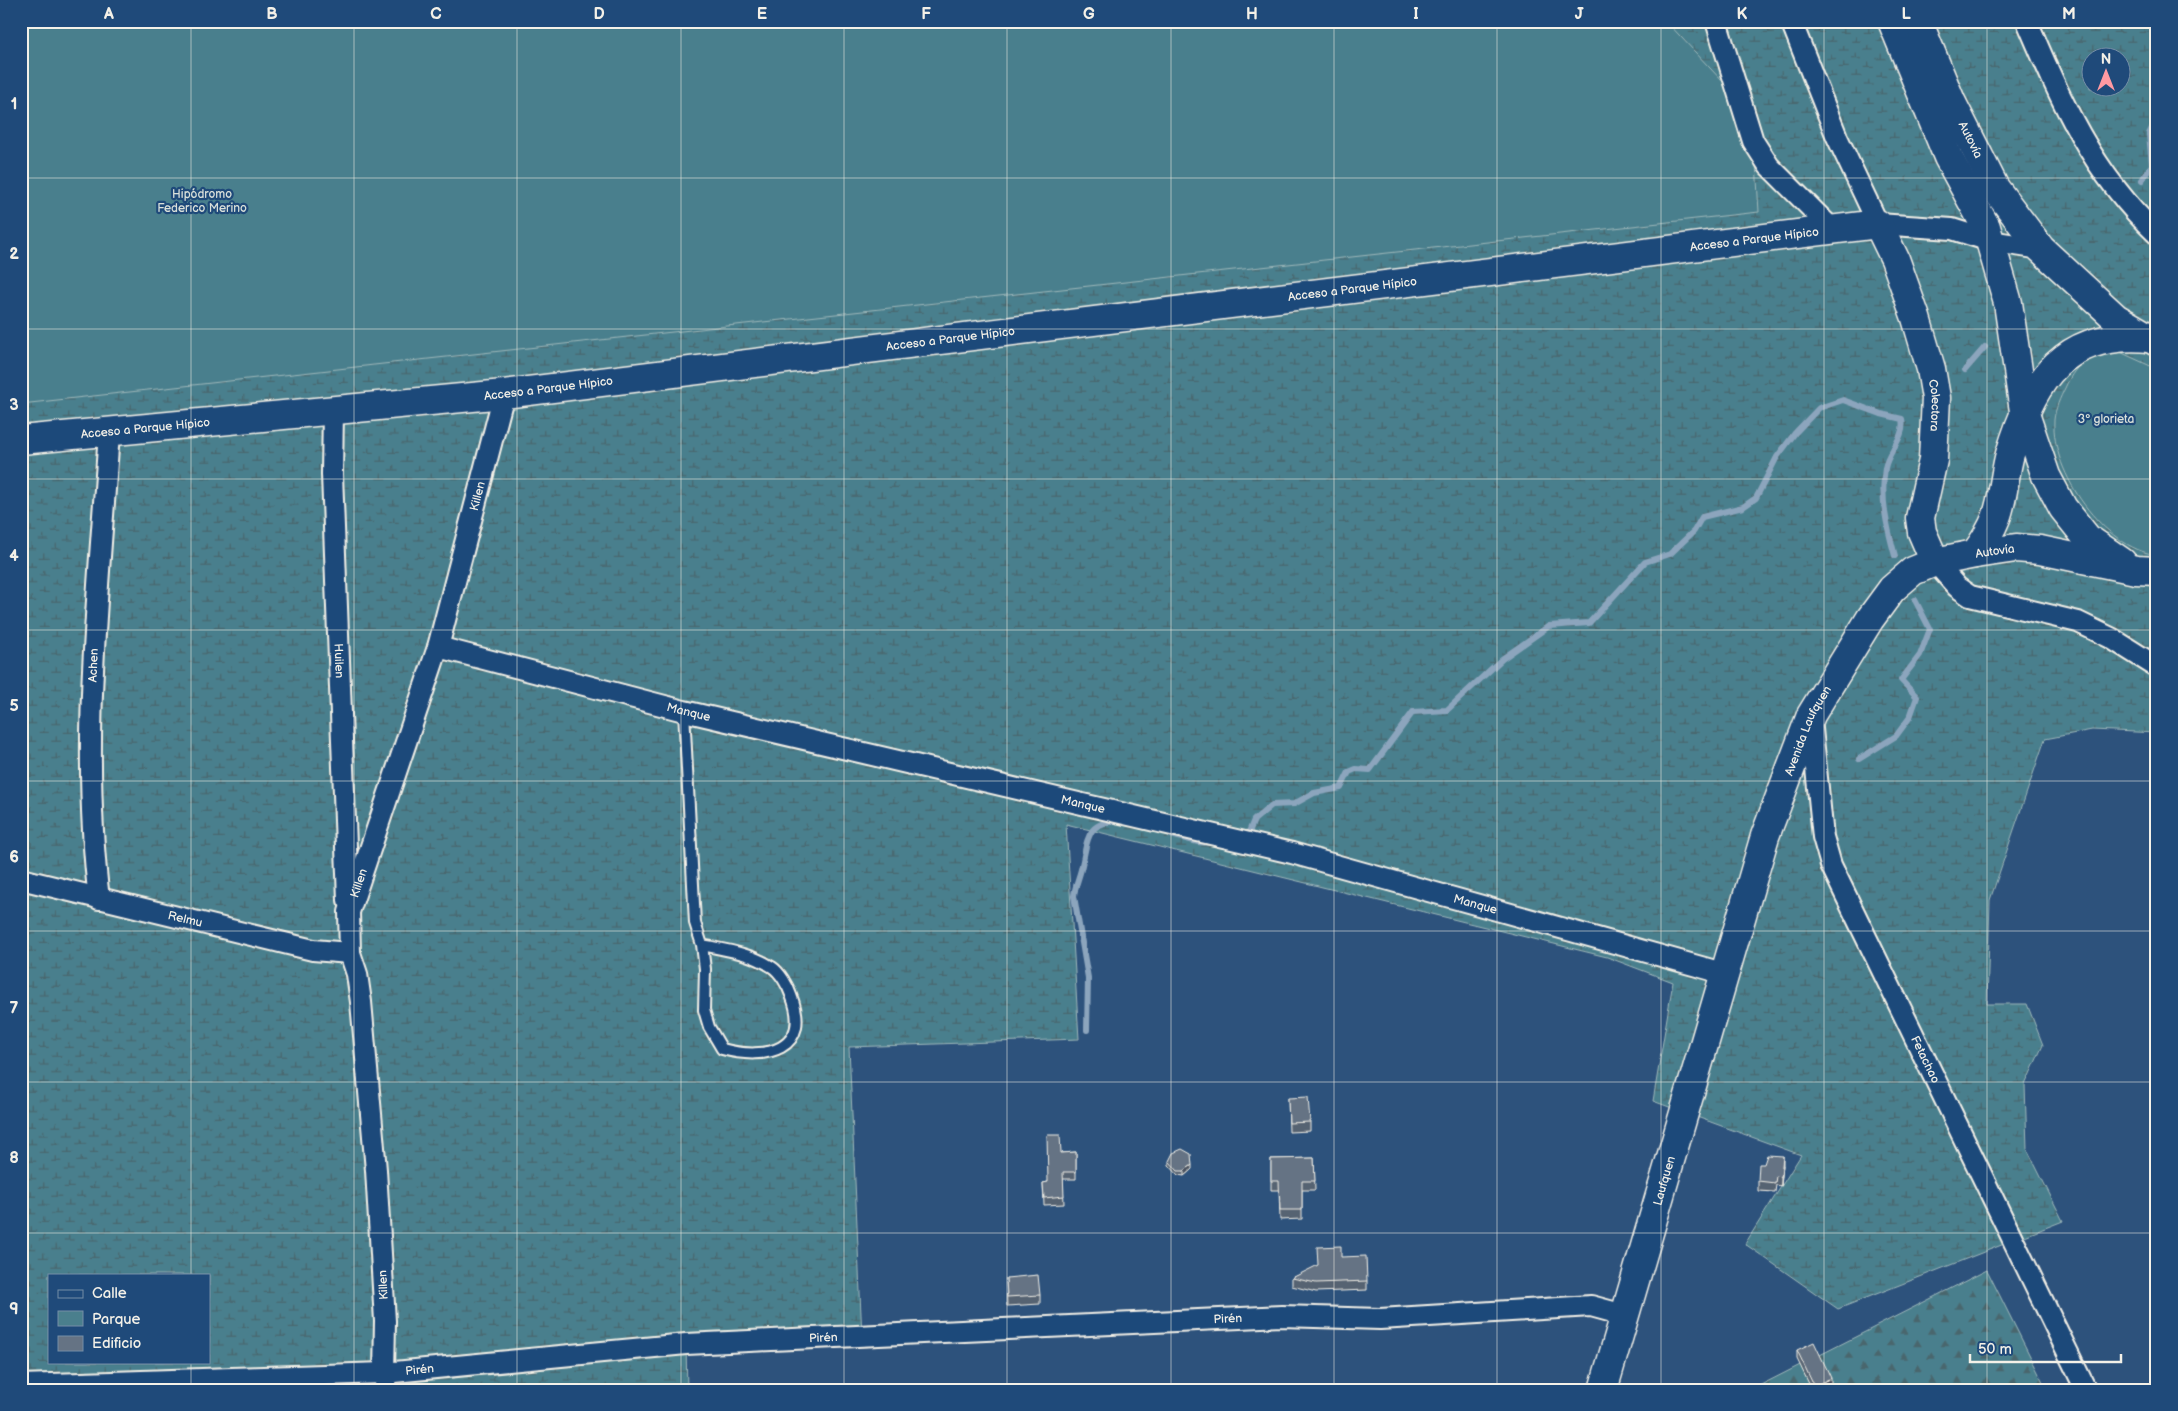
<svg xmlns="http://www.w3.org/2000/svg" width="2178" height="1411" font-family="'Balsamiq Sans',sans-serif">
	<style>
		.forest { fill: url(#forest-firs); stroke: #9fb8ba }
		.wetland { fill: url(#wetland-marsh); stroke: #9fb8ba; fill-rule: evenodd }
		.park { fill: #4a7f8d; stroke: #9fb8ba }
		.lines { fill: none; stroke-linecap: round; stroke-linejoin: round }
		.stream { stroke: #8ca5bd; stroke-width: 6 }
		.lane-casing { stroke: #f4f1e8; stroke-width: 14 }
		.street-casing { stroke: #f4f1e8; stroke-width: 24 }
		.secondary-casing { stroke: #f4f1e8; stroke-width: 31 }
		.lane { stroke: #1f4a7a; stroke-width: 10 }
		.street { stroke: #1f4a7a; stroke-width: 20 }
		.secondary { stroke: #1f4a7a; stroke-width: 28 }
		.wall { fill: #576372; stroke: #f4f1e8 }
		.shaded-wall { fill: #47505c; stroke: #f4f1e8 }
		.building { fill: #657384; stroke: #f4f1e8 }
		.grid { fill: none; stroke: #f4f1e8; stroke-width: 1; stroke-opacity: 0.55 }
		.labels { text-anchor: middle; stroke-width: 4.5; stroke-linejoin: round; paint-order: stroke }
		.street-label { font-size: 12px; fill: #f4f1e8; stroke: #1f4a7a }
		.park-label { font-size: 12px; fill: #dae0da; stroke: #1f4a7a }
		.neatline { fill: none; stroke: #f4f1e8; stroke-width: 2 }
		.grid-label { font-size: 16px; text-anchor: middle; font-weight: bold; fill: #f4f1e8 }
	</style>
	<defs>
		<pattern id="forest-firs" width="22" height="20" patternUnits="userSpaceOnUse" patternTransform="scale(1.25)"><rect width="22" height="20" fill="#4a7f8d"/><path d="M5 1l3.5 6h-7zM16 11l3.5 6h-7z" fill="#4a666d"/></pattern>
		<pattern id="wetland-marsh" width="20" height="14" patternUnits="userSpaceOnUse" patternTransform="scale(1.25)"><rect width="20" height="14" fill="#4a7f8d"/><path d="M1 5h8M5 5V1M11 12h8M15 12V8" fill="none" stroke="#4a666d"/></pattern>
	</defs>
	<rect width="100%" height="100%" fill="#2d527c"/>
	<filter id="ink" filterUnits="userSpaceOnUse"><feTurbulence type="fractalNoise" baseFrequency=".02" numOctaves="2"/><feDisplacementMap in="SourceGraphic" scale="10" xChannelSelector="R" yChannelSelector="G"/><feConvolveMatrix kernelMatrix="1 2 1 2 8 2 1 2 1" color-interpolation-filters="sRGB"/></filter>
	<g filter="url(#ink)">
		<path class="forest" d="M1987 1270 2047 1390H1751Z"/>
		<path class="wetland" d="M21 21H2157V733L2092 730 2045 739 1990 900 1987 1004H2027L2043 1045 2025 1085 2027 1149 2063 1221 1838 1309 1745 1244 1801 1155 1653 1101 1673 982 1607 957 1066 824 1079 1039 849 1047 862 1337 686 1345 687 1390H419L384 1373 21 1385ZM2090 58H2120V88H2090ZM49 1275H209V1362H49Z"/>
		<path class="park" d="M21 21H1666L1753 114 1759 212 21 404Z
			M2120 352 2157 369V555C2104 548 2051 473 2054 420 2055 409 2060 398 2065 388 2077 361 2091 353 2120 352Z"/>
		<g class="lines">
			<path class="stream" d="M2142 180 2152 165 2149 134 2157 118
				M1965 370 1985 347
				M1859 759 1896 736 1910 717 1917 697 1901 680 1920 655 1930 629 1915 600
				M1171 835 1198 842 1210 843
				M1239 835 1249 832 1254 820 1272 805 1294 804 1314 793 1341 788 1349 772 1356 769 1370 770 1413 712 1447 710 1502 659 1549 626 1589 623 1645 562 1670 554 1694 531 1702 517 1743 507 1756 498 1777 457 1795 433 1819 408 1843 400 1881 414 1902 419C1906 437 1888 451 1885 468 1880 499 1887 527 1895 556
				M1087 1030 1088 978 1074 896C1075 885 1080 876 1082 865 1088 840 1085 821 1121 821"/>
			<defs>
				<path id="lane" d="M684 711 695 923 702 945 705 969 704 1010 709 1027 722 1049C766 1061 813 1050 791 995 788 986 780 972 772 967 751 953 726 950 702 945"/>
				<g id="street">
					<path d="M1716 21 1753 141 1769 166 1833 230"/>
					<path d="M1791 21 1837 137 1878 224 1952 229 1990 241 2041 249"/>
					<path d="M2027 21C2061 101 2092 173 2157 234"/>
					<path id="s1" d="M333 410 332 474 348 900"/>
					<path d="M1935 562 1957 587 1970 596 2078 622 2111 638 2157 667"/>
					<path id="s2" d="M438 647 684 711 1292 853 1726 974"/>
					<path id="s3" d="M1811 719 1823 837 1831 865 2086 1390"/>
					<path id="s4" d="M21 879 313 950 350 953"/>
					<path id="s5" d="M99 899C80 744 99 587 109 432"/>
					<path id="s6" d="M21 1385 384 1373 686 1344 1282 1316 1380 1319 1591 1306 1624 1315"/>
					<path id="s7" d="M386 1390 384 1373 385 1321 376 1170 361 1002 357 974 350 953 349 912 438 647 504 394"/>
				</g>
				<g id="secondary">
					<path d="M1892 21 1948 157 1986 227 2008 303 2024 411 2046 476 2063 508 2087 538 2122 562"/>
					<path id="s8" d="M1918 21 1951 101 1995 188 2041 249 2116 318 2157 342"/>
					<path id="s9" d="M21 440 504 394 1878 224 1895 259 1916 318 1931 369 1936 398 1933 460 1920 518 1922 532 1935 562"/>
					<path d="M1975 554C1983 543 1991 531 1996 518 2004 497 2004 475 2010 454 2033 379 2064 330 2150 338"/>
					<path id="s10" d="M1603 1390 1765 836 1811 715 1870 619 1892 589 1913 571 1935 562 1975 554 2016 548 2040 550 2136 570 2157 571"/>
				</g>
			</defs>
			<use href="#lane" class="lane-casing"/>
			<use href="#street" class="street-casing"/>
			<use href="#secondary" class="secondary-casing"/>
			<use href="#lane" class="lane"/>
			<use href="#street" class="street"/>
			<use href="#secondary" class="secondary"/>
		</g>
		<path class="wall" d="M1288 1098 1310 1122V1131L1289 1132Z
			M1076 1152V1179H1063L1064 1204 1044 1205 1043 1183 1048 1182 1061 1153Z
			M1314 1158 1315 1190H1302V1219L1280 1220 1279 1190H1271V1159Z
			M1169 1161 1192 1169 1184 1176 1178 1175 1169 1165Z
			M1783 1165 1781 1186 1776 1185 1775 1192 1758 1191V1181Z
			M1341 1257 1367 1281V1290L1316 1292 1292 1286V1278Z
			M1006 1278 1040 1295V1304L1007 1306Z
			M1797 1350 1831 1387 1826 1390H1812L1797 1359Z"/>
		<path class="shaded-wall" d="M1783 1156V1165L1781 1186V1177Z
			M1192 1165V1169L1184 1176V1171Z
			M1831 1378V1387L1826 1390H1814V1386Z"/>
		<path class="building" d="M1308 1097 1310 1122 1289 1123 1288 1098Z
			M1047 1135H1060L1061 1153 1076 1152V1172H1063L1064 1196 1044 1198 1043 1183 1048 1182Z
			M1182 1149 1191 1154 1192 1165 1184 1171H1178L1169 1161 1173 1153Z
			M1767 1155 1783 1156 1781 1177 1776 1176 1775 1183 1758 1181 1759 1164H1764Z
			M1314 1158 1315 1181H1302V1210H1280L1279 1181H1271V1159Z
			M1341 1246V1257L1366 1256 1367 1281 1316 1283 1292 1278 1318 1265 1317 1247Z
			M1038 1275 1040 1295 1007 1297 1006 1278Z
			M1814 1342 1831 1378 1814 1386 1797 1350Z"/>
	</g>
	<path class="grid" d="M191 21V1275M354 21V1390M517 21V1390M681 21V1390M844 21V1390M1007 21V1390M1171 21V1390M1334 21V1390M1497 21V1390M1661 21V1390M1824 21V1390M1987 21V1390M21 178H2157M21 329H2157M21 479H2157M21 630H2157M21 781H2157M21 931H2157M21 1082H2157M21 1233H2157M191 1362V1390"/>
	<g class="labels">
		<g class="street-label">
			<text dy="4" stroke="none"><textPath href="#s8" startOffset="130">Autovía</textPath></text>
			<text dy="4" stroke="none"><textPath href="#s9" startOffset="1745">Acceso a Parque Hípico</textPath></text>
			<text dy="4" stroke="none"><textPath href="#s9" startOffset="1340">Acceso a Parque Hípico</textPath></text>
			<text dy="4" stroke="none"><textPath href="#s9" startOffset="935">Acceso a Parque Hípico</textPath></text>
			<text dy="4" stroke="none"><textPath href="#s9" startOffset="530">Acceso a Parque Hípico</textPath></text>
			<text dy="4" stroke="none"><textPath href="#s9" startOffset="2061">Colectora</textPath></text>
			<text dy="4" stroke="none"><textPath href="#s9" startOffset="125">Acceso a Parque Hípico</textPath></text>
			<text dy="4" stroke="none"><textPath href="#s7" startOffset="916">Killen</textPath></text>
			<text dy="4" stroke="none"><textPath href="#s10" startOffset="969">Autovía</textPath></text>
			<text dy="4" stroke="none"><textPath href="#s1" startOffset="251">Huilen</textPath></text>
			<text dy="4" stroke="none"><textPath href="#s5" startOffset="234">Achen</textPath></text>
			<text dy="4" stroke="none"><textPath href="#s2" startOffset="259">Manque</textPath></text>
			<text dy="4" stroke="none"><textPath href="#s10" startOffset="691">Avenida Laufquen</textPath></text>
			<text dy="4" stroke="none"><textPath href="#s2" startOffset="664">Manque</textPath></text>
			<text dy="4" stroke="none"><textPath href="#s7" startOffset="511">Killen</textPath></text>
			<text dy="4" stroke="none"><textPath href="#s2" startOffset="1069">Manque</textPath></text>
			<text dy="4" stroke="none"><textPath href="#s4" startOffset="169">Relmu</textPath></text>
			<text dy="4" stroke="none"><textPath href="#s3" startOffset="364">Fetachao</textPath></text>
			<text dy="4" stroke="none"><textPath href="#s10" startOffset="218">Laufquen</textPath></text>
			<text transform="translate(383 1285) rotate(-93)" y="4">Killen</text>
			<text dy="4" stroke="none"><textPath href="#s6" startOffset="1209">Pirén</textPath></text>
			<text dy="4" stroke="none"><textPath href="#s6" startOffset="804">Pirén</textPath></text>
			<text dy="4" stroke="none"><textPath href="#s6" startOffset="399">Pirén</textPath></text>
		</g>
		<g class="park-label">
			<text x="202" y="198">Hipódromo<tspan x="202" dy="14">Federico Merino</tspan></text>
			<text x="2106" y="423">3º glorieta</text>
		</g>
	</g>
	<rect width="2178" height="1411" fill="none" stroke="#1f4a7a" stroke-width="55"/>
	<rect x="48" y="1274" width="162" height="90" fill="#1f4a7a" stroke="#748da6"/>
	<rect x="58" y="1290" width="25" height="8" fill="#1f4a7a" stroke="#748da6"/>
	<text x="92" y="1298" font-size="15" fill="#f4f1e8">Calle</text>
	<rect x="58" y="1311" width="25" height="15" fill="#4a7f8d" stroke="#748da6"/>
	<text x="92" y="1324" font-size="15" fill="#f4f1e8">Parque</text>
	<rect x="58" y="1336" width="25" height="15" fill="#657384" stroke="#748da6"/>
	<text x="92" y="1348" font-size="15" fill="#f4f1e8">Edificio</text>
	<g transform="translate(2106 72)"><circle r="24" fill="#1f4a7a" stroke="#748da6"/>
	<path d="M0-4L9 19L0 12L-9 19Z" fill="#ff9aa2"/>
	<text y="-8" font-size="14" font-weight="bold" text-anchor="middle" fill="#f4f1e8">N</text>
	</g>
	<path d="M1970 1354v8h151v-8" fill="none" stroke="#f4f1e8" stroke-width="2.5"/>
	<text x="1978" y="1354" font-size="15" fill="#f4f1e8" stroke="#1f4a7a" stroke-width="4" paint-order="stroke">50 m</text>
	<rect x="28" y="28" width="2122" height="1356" class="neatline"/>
	<g class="grid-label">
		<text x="109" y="19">A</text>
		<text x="272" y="19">B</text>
		<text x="436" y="19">C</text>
		<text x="599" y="19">D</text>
		<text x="762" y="19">E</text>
		<text x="926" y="19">F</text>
		<text x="1089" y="19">G</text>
		<text x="1252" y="19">H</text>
		<text x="1416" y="19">I</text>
		<text x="1579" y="19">J</text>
		<text x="1742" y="19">K</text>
		<text x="1906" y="19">L</text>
		<text x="2069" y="19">M</text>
		<text x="14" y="109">1</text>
		<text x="14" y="259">2</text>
		<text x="14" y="410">3</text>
		<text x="14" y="561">4</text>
		<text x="14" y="711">5</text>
		<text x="14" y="862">6</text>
		<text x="14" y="1013">7</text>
		<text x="14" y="1163">8</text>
		<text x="14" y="1314">9</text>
	</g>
</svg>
